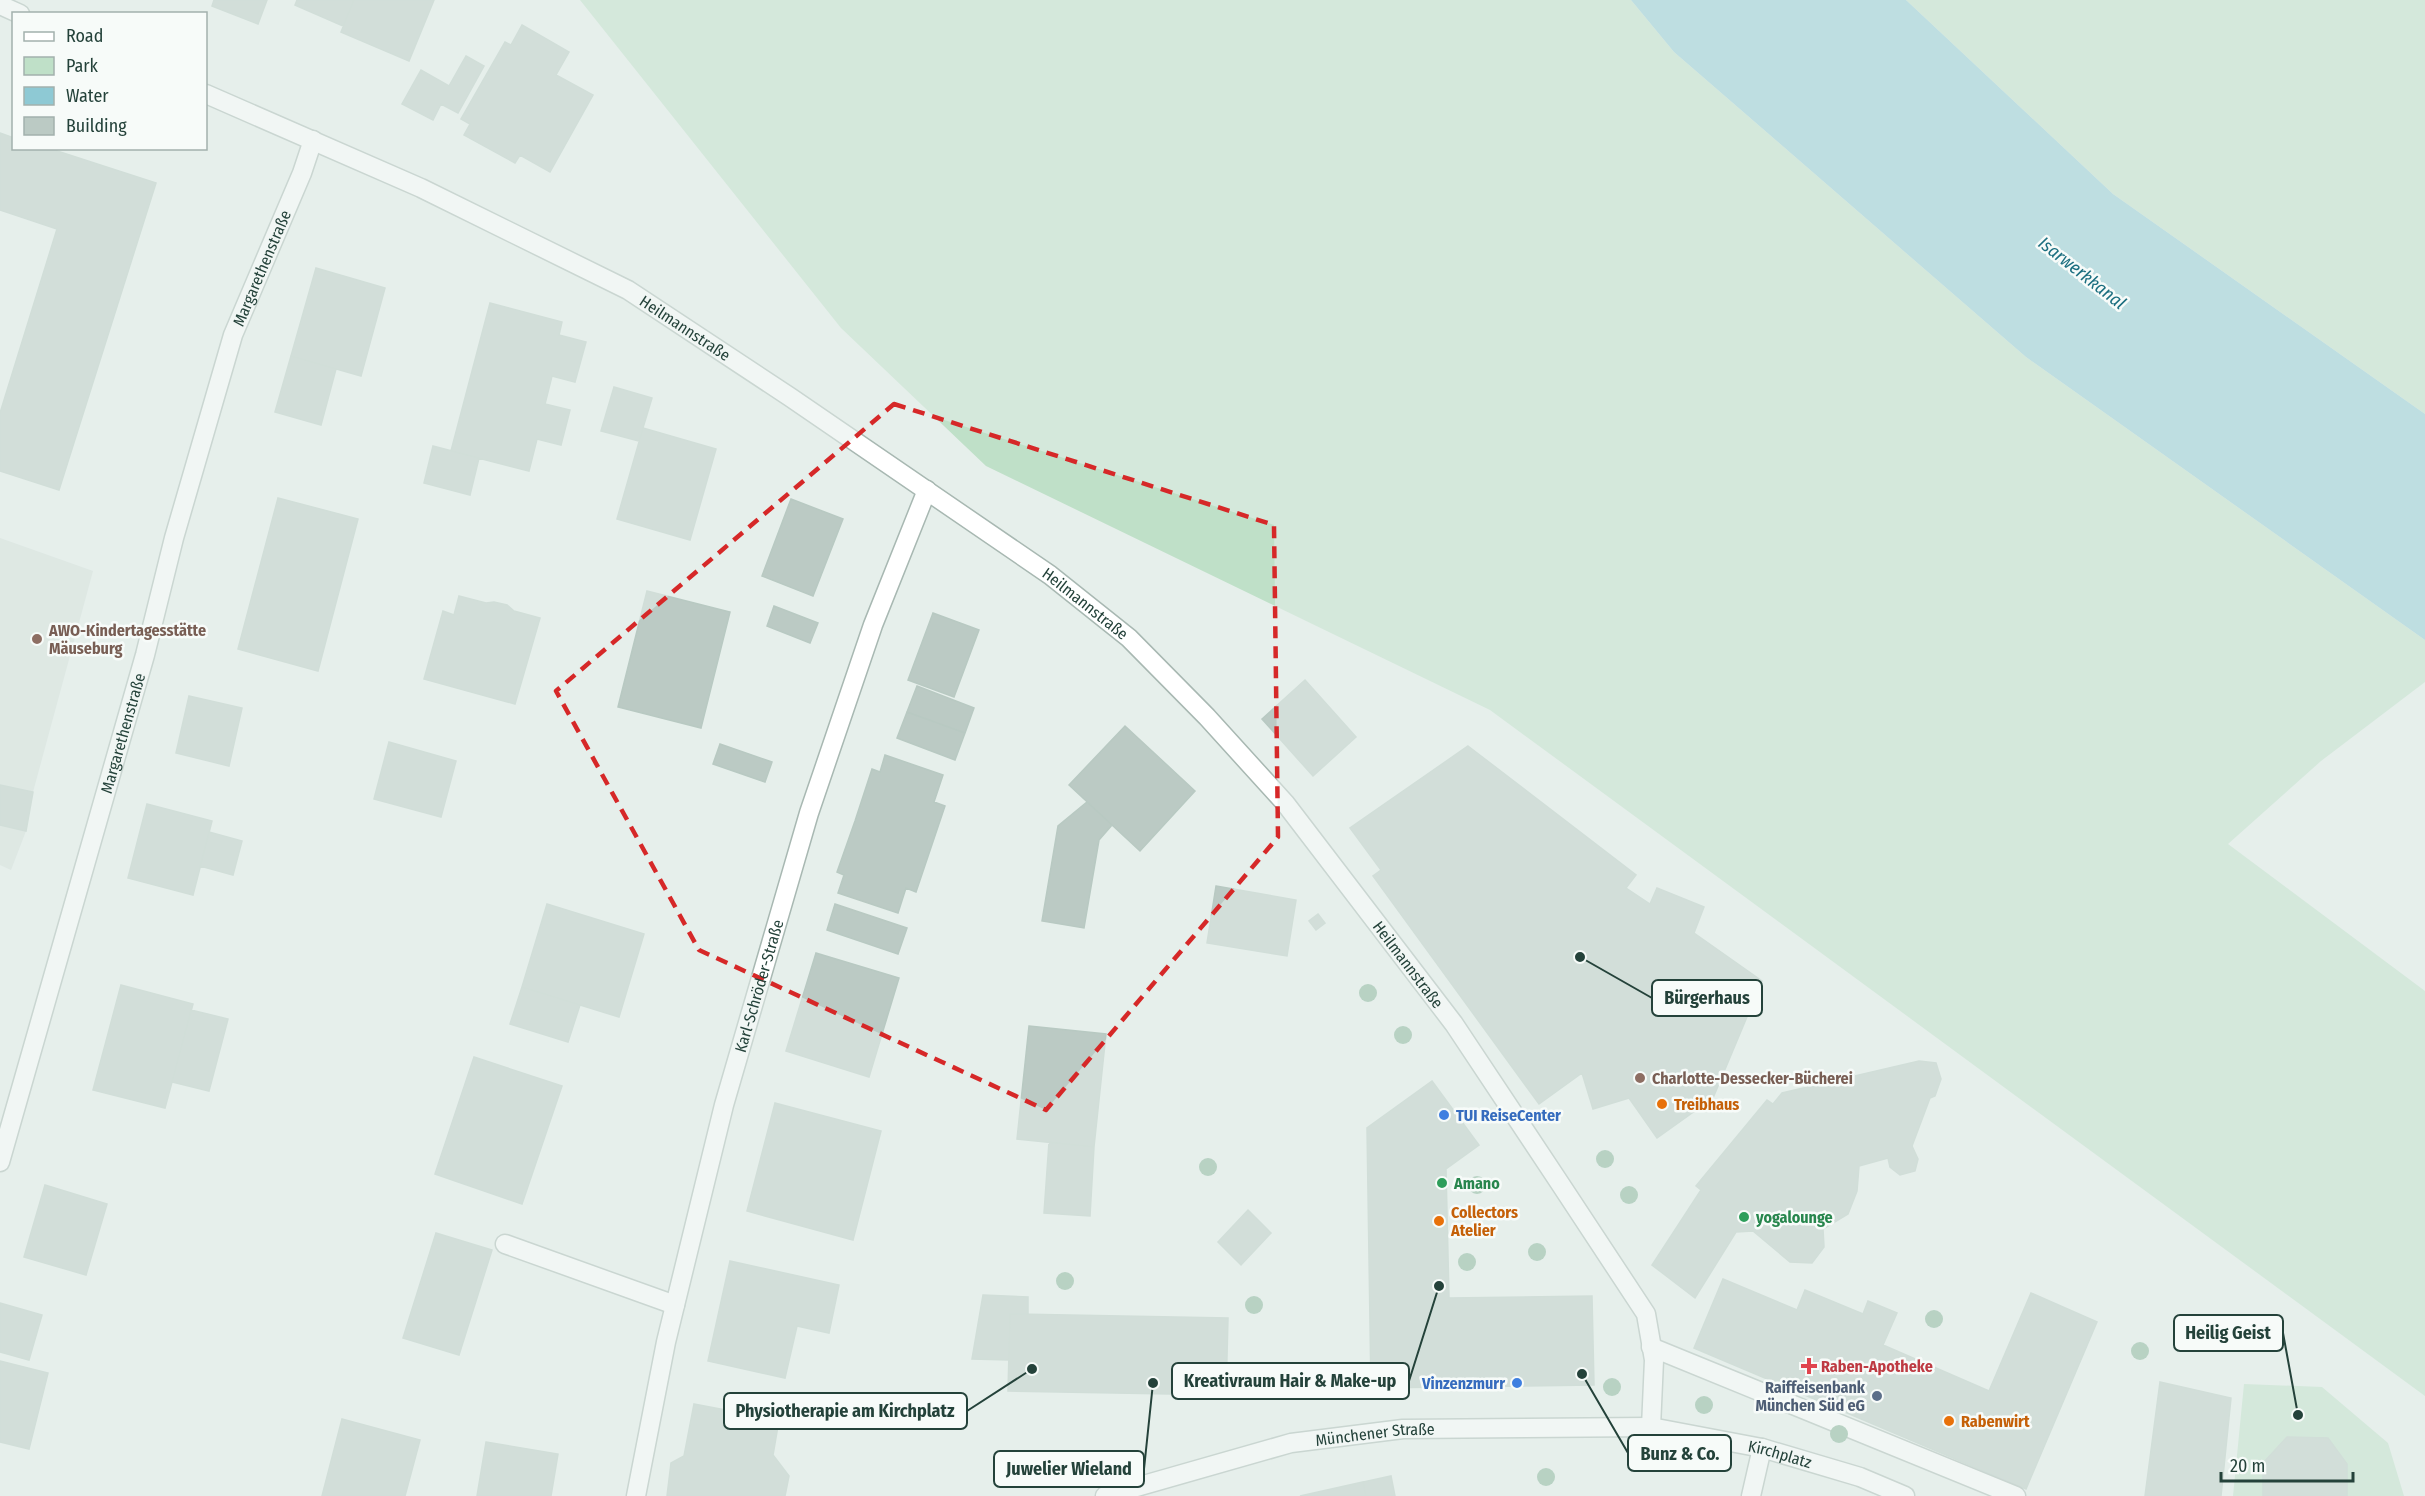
<svg xmlns="http://www.w3.org/2000/svg" width="2425" height="1496" font-family="'Fira Sans Condensed',sans-serif">
	<style>
		.built { fill: #d4dfda }
		.green { fill: #bfe0c8 }
		.water { fill: #8ec9d4 }
		.building { fill: #bbcac4; stroke: #b8c9c2; stroke-width: 1.5 }
		.lines { fill: none; stroke-linecap: round; stroke-linejoin: round }
		.minor-casing { stroke: #a8b8b2; stroke-width: 21 }
		.minor { stroke: #fff; stroke-width: 18 }
		.tree { fill: #80af93 }
		.marked { fill: none; stroke: #d62828; stroke-width: 4.5; stroke-dasharray: 12 8; stroke-linejoin: round }
		.education-dot { fill: #8d6e63; stroke: #f7fbf9; stroke-width: 2 }
		.food-dot { fill: #e8710a; stroke: #f7fbf9; stroke-width: 2 }
		.shop-dot { fill: #3f7fe0; stroke: #f7fbf9; stroke-width: 2 }
		.leisure-dot { fill: #2e9e5b; stroke: #f7fbf9; stroke-width: 2 }
		.health-dot { fill: #e0444e; stroke: #f7fbf9; stroke-width: 2 }
		.service-dot { fill: #5c6f8a; stroke: #f7fbf9; stroke-width: 2 }
		.labels { text-anchor: middle; stroke-width: 5; stroke-linejoin: round; paint-order: stroke }
		.street-label { font-size: 16px; fill: #24423a; stroke: #f7fbf9 }
		.education-label { font-size: 16px; font-weight: bold; fill: #785e54; stroke: #f7fbf9; text-anchor: start }
		.food-label { font-size: 16px; font-weight: bold; fill: #c56008; stroke: #f7fbf9; text-anchor: start }
		.shop-label { font-size: 16px; font-weight: bold; fill: #366cbe; stroke: #f7fbf9; text-anchor: start }
		.leisure-label { font-size: 16px; font-weight: bold; fill: #27864d; stroke: #f7fbf9; text-anchor: start }
		.health-label { font-size: 16px; font-weight: bold; fill: #be3a42; stroke: #f7fbf9; text-anchor: start }
		.service-label { font-size: 16px; font-weight: bold; fill: #4e5e75; stroke: #f7fbf9; text-anchor: end }
		.water-label { font-size: 18px; font-style: italic; fill: #1c6f80; stroke: #f7fbf9 }
		.leader { fill: none; stroke: #24423a; stroke-width: 2 }
		.callout-dot { fill: #24423a; stroke: #f7fbf9; stroke-width: 2 }
		.callout { fill: #f7fbf9; stroke: #24423a; stroke-width: 2 }
		.callout-label { font-size: 18px; text-anchor: middle; font-weight: bold; fill: #24423a }
	</style>
	<rect width="100%" height="100%" fill="#e6efeb"/>
	<path class="built" d="M0 538 93 571 33 792 26 831 11 870 0 865Z"/>
	<path class="green" d="M580 0H1631L1674 52 2026 357 2425 640V682L2321 761 2228 844 2425 991V1396L1490 710 986 466 841 328Z
		M1906 0H2425V414L2113 194Z
		M2244 1384 2322 1387 2388 1443 2404 1496H2233Z"/>
	<path class="water" d="M1631 0H1906L2113 194 2425 414V640L2026 357 1674 52Z"/>
	<path class="building" d="M214 0H267L258 24 212 6Z
		M297 0H354L343 26 295 5Z
		M354 0H434L409 61 341 32Z
		M522 25 569 52 556 75 593 95 550 172 520 155 515 163 464 135 470 124 461 119 505 42 511 45Z
		M466 56 484 66 458 113 441 104 433 120 402 104 421 70 449 86Z
		M0 133 14 138V148H48L156 183 59 490 0 471V413L57 229 0 210Z
		M316 268 385 288 361 376 291 356Z
		M490 303 562 322 559 335 586 342 575 382 552 376 545 404 570 410 561 445 537 439 529 471 451 451Z
		M291 356 336 369 321 425 275 412Z
		M614 387 652 398 639 441 601 431Z
		M643 428 716 449 690 540 617 519Z
		M433 446 479 458 470 495 424 483Z
		M278 498 358 519 318 671 238 649Z
		M791 499 843 519 813 596 762 576Z
		M647 591 730 612 701 728 618 707Z
		M459 596 486 603 494 602 507 605 514 611 540 618 515 704 424 679 443 611 454 615Z
		M774 606 818 623 810 643 767 626Z
		M933 613 979 630 954 697 908 680Z
		M1305 680 1356 737 1313 776 1262 719Z
		M917 686 974 708 965 733 907 712Z
		M189 696 242 708 229 766 176 753Z
		M907 712 965 733 955 760 897 738Z
		M1125 726 1195 791 1140 851 1069 785Z
		M389 742 456 761 441 817 374 799Z
		M720 744 772 762 765 782 713 764Z
		M1468 746 1636 875 1626 888 1650 904 1657 888 1704 907 1694 933 1762 981 1713 1098 1657 1138 1629 1098 1593 1109 1582 1073 1539 1104 1373 876 1381 870 1350 828Z
		M885 755 943 775 934 802 945 806 916 892 906 888 898 913 838 893 844 875 837 872 855 821 872 769 880 772Z
		M0 785 33 792 26 831 0 825Z
		M1087 802 1112 825 1099 840 1084 928 1042 921 1058 826Z
		M147 804 212 821 193 895 128 878Z
		M209 832 242 841 233 875 200 866Z
		M1216 886 1296 900 1287 956 1207 943Z
		M547 904 644 934 619 1017 522 987Z
		M835 904 907 928 898 954 827 930Z
		M1318 914 1325 923 1316 930 1309 921Z
		M816 953 899 978 869 1077 786 1051Z
		M121 985 193 1004 165 1108 93 1090Z
		M522 987 580 1005 568 1042 510 1024Z
		M191 1010 228 1019 209 1091 172 1082Z
		M1029 1026 1106 1034 1094 1147 1017 1139Z
		M474 1057 562 1086 522 1204 435 1174Z
		M1919 1061 1936 1063 1941 1079 1935 1096 1930 1098 1912 1146 1918 1159 1915 1171 1900 1175 1890 1167 1888 1158 1859 1166 1857 1191 1848 1214 1823 1229 1824 1247 1812 1263 1790 1262 1753 1231 1736 1232 1695 1298 1652 1265 1701 1190 1696 1186 1767 1100 1773 1104 1782 1093Z
		M1432 1081 1479 1145 1446 1169 1449 1298 1592 1296 1594 1385 1371 1388 1367 1128Z
		M775 1103 881 1131 853 1240 747 1211Z
		M1049 1142 1094 1147 1090 1216 1044 1213Z
		M45 1185 107 1204 86 1275 24 1257Z
		M1248 1210 1271 1233 1241 1265 1218 1242Z
		M436 1233 492 1250 459 1355 403 1338Z
		M730 1261 839 1285 829 1333 797 1326 785 1378 708 1361Z
		M1723 1279 1797 1310 1805 1290 1863 1314 1868 1301 1897 1313 1883 1345 1989 1391 2031 1293 2097 1322 2026 1489 1694 1348Z
		M983 1295 1028 1297V1314H1010L1009 1360 972 1359Z
		M0 1303 42 1315 29 1360 0 1352Z
		M1010 1314 1228 1318 1226 1395 1008 1391Z
		M0 1361 48 1373 29 1449 0 1442Z
		M2160 1382 2231 1398 2221 1496H2145Z
		M694 1404 779 1420 773 1455 789 1476 785 1496H667L671 1463 684 1456Z
		M342 1419 420 1440 405 1496H322Z
		M2287 1437 2328 1438 2347 1464V1496H2263V1463Z
		M486 1442 558 1454 551 1496H477Z
		M1391 1476 1395 1496H1366L1363 1482Z
		M1363 1482 1366 1496H1300Z"/>
	<g class="lines">
		<defs>
			<g id="minor">
				<path d="M0 5 20 14"/>
				<path id="s1" d="M206 94 421 188 628 290 790 397 1050 575 1129 638 1207 717 1285 803 1454 1024 1561 1185 1646 1314 1654 1360 1651 1427"/>
				<path id="s2" d="M0 1162 145 655 174 538 233 335 302 173 313 140"/>
				<path d="M505 1244 675 1305"/>
				<path d="M1651 1347 2016 1496"/>
				<path id="s3" d="M636 1496 666 1342 724 1105 809 813 873 625 927 490"/>
				<path id="s4" d="M1105 1496 1291 1443 1403 1429 1651 1427 1762 1448 1860 1477 1905 1496"/>
				<path d="M1751 1496 1762 1448"/>
			</g>
		</defs>
		<use href="#minor" class="minor-casing"/>
		<use href="#minor" class="minor"/>
	</g>
	<g class="tree">
		<circle cx="1368" cy="993" r="9"/>
		<circle cx="1403" cy="1035" r="9"/>
		<circle cx="1605" cy="1159" r="9"/>
		<circle cx="1208" cy="1167" r="9"/>
		<circle cx="1477" cy="1185" r="9"/>
		<circle cx="1629" cy="1195" r="9"/>
		<circle cx="1537" cy="1252" r="9"/>
		<circle cx="1467" cy="1262" r="9"/>
		<circle cx="1065" cy="1281" r="9"/>
		<circle cx="1254" cy="1305" r="9"/>
		<circle cx="1934" cy="1319" r="9"/>
		<circle cx="2140" cy="1351" r="9"/>
		<circle cx="1612" cy="1387" r="9"/>
		<circle cx="1704" cy="1405" r="9"/>
		<circle cx="1839" cy="1434" r="9"/>
		<circle cx="1546" cy="1477" r="9"/>
	</g>
	<path d="M0 0H2425V1496H0ZM894 404 1274 525 1278 837 1046 1110 699 950 556 691Z" fill="#e6efeb" fill-opacity=".55" fill-rule="evenodd"/>
	<path class="marked" d="M894 404 1274 525 1278 837 1046 1110 699 950 556 691Z"/>
	<g class="education-dot">
		<circle cx="37" cy="639" r="6"/>
		<circle cx="1640" cy="1078" r="6"/>
	</g>
	<g class="food-dot">
		<circle cx="1662" cy="1104" r="6"/>
		<circle cx="1439" cy="1221" r="6"/>
		<circle cx="1949" cy="1421" r="6"/>
	</g>
	<g class="shop-dot">
		<circle cx="1444" cy="1115" r="6"/>
		<circle cx="1517" cy="1383" r="6"/>
	</g>
	<g class="leisure-dot">
		<circle cx="1442" cy="1183" r="6"/>
		<circle cx="1744" cy="1217" r="6"/>
	</g>
	<path class="health-dot" d="M1806 1357h6v6h6v6h-6v6h-6v-6h-6v-6h6z"/>
	<circle class="service-dot" cx="1877" cy="1396" r="6"/>
	<g class="labels">
		<g class="street-label">
			<text dy="6" stroke="none"><textPath href="#s2" startOffset="932">Margarethenstraße</textPath></text>
			<text dy="6" stroke="none"><textPath href="#s1" startOffset="534">Heilmannstraße</textPath></text>
			<text dy="6" stroke="none"><textPath href="#s1" startOffset="1020">Heilmannstraße</textPath></text>
			<text dy="6" stroke="none"><textPath href="#s2" startOffset="446">Margarethenstraße</textPath></text>
			<text dy="6" stroke="none"><textPath href="#s1" startOffset="1506">Heilmannstraße</textPath></text>
			<text dy="6" stroke="none"><textPath href="#s3" startOffset="525">Karl-Schröder-Straße</textPath></text>
			<text dy="6" stroke="none"><textPath href="#s4" startOffset="278">Münchener Straße</textPath></text>
			<text dy="6" stroke="none"><textPath href="#s4" startOffset="686">Kirchplatz</textPath></text>
		</g>
		<g class="education-label">
			<text x="49" y="636">AWO-Kindertagesstätte<tspan x="49" dy="18">Mäuseburg</tspan></text>
			<text x="1652" y="1084">Charlotte-Dessecker-Bücherei</text>
		</g>
		<g class="food-label">
			<text x="1674" y="1110">Treibhaus</text>
			<text x="1451" y="1218">Collectors<tspan x="1451" dy="18">Atelier</tspan></text>
			<text x="1961" y="1427">Rabenwirt</text>
		</g>
		<g class="shop-label">
			<text x="1456" y="1121">TUI ReiseCenter</text>
			<text x="1505" y="1389" text-anchor="end">Vinzenzmurr</text>
		</g>
		<g class="leisure-label">
			<text x="1454" y="1189">Amano</text>
			<text x="1756" y="1223">yogalounge</text>
		</g>
		<g class="health-label">
			<text x="1821" y="1372">Raben-Apotheke</text>
		</g>
		<g class="service-label">
			<text x="1865" y="1393">Raiffeisenbank<tspan x="1865" dy="18">München Süd eG</tspan></text>
		</g>
		<g class="water-label">
			<text transform="translate(2082 273) rotate(38)" y="6">Isarwerkkanal</text>
		</g>
	</g>
	<path class="leader" d="M1580 957L1652 998M2298 1415L2283 1333M1439 1286L1409 1381M1032 1369L967 1411M1582 1374L1628 1453M1153 1383L1144 1469"/>
	<g class="callout-dot">
		<circle cx="1580" cy="957" r="6"/>
		<circle cx="2298" cy="1415" r="6"/>
		<circle cx="1439" cy="1286" r="6"/>
		<circle cx="1032" cy="1369" r="6"/>
		<circle cx="1582" cy="1374" r="6"/>
		<circle cx="1153" cy="1383" r="6"/>
	</g>
	<g class="callout">
		<rect x="1652" y="980" width="110" height="36" rx="6"/>
		<rect x="2174" y="1315" width="109" height="36" rx="6"/>
		<rect x="1172" y="1363" width="237" height="36" rx="6"/>
		<rect x="724" y="1393" width="243" height="36" rx="6"/>
		<rect x="1628" y="1435" width="103" height="36" rx="6"/>
		<rect x="994" y="1451" width="150" height="36" rx="6"/>
	</g>
	<g class="callout-label">
		<text x="1707" y="1004">Bürgerhaus</text>
		<text x="2228" y="1339">Heilig Geist</text>
		<text x="1290" y="1387">Kreativraum Hair &amp; Make-up</text>
		<text x="845" y="1417">Physiotherapie am Kirchplatz</text>
		<text x="1680" y="1460">Bunz &amp; Co.</text>
		<text x="1069" y="1475">Juwelier Wieland</text>
	</g>
	<rect x="12" y="12" width="195" height="138" fill="#f7fbf9" stroke="#a3b1ad" stroke-width="1.5"/>
	<rect x="24" y="32" width="30" height="9" fill="#ffffff" stroke="#a3b1ad" stroke-width="1.5"/>
	<text x="66" y="42" font-size="18" fill="#24423a">Road</text>
	<rect x="24" y="57" width="30" height="18" fill="#bfe0c8" stroke="#a3b1ad" stroke-width="1.5"/>
	<text x="66" y="72" font-size="18" fill="#24423a">Park</text>
	<rect x="24" y="87" width="30" height="18" fill="#8ec9d4" stroke="#a3b1ad" stroke-width="1.5"/>
	<text x="66" y="102" font-size="18" fill="#24423a">Water</text>
	<rect x="24" y="117" width="30" height="18" fill="#bbcac4" stroke="#a3b1ad" stroke-width="1.5"/>
	<text x="66" y="132" font-size="18" fill="#24423a">Building</text>
	<path d="M2221 1472v9h132v-9" fill="none" stroke="#24423a" stroke-width="3"/>
	<text x="2230" y="1472" font-size="18" fill="#24423a" stroke="#f7fbf9" stroke-width="4.5" paint-order="stroke">20 m</text>
</svg>
